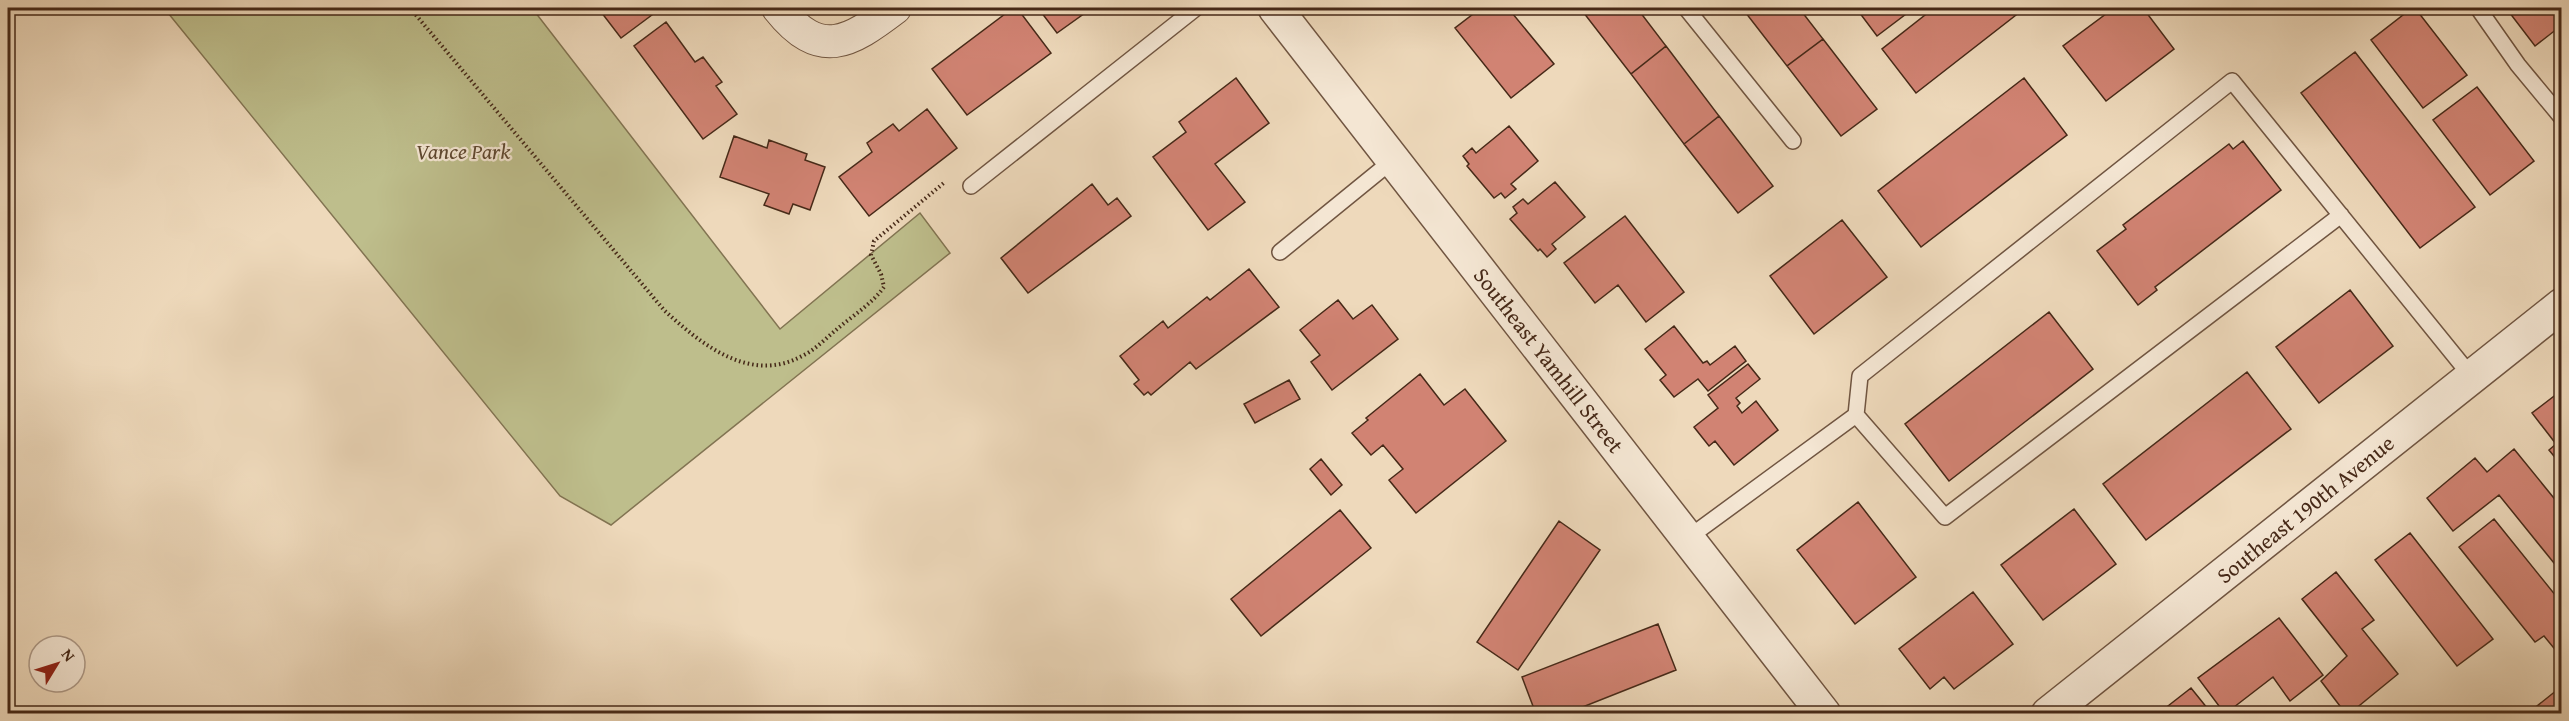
<svg xmlns="http://www.w3.org/2000/svg" width="2569" height="721" font-family="'Gentium Book Plus',serif">
	<style>
		.park { fill: #bebe8c; stroke: #827452; stroke-width: 1.5 }
		.building { fill: #d18373; stroke: #462918; stroke-width: 1.5 }
		.lines { fill: none; stroke-linecap: round; stroke-linejoin: round }
		.service-casing { stroke: #705541; stroke-width: 18 }
		.minor-casing { stroke: #705541; stroke-width: 34 }
		.tertiary-casing { stroke: #705541; stroke-width: 36 }
		.path { stroke: #462918; stroke-width: 4; stroke-dasharray: 1.5 3; stroke-linecap: butt }
		.service { stroke: #f4e6d3; stroke-width: 15 }
		.minor { stroke: #f4e6d3; stroke-width: 32 }
		.tertiary { stroke: #f4e6d3; stroke-width: 33 }
		.labels { text-anchor: middle; stroke-width: 4.5; stroke-linejoin: round; paint-order: stroke }
		.park-label { font-size: 22px; font-style: italic; fill: #5e472f; stroke: #f4e6d3 }
		.street-label { font-size: 22px; fill: #462918; stroke: #f4e6d3 }
	</style>
	<rect width="100%" height="100%" fill="#eed9bb"/>
	<filter id="stains"><feTurbulence type="fractalNoise" baseFrequency=".00333" numOctaves="4"/><feColorMatrix values="0 0 0 0 .2 0 0 0 0 .09 0 0 0 0 .02 0 0 0 .5 -.17"/></filter>
	<radialGradient id="worn" r=".72"><stop offset=".6" stop-color="#630" stop-opacity="0"/><stop offset="1" stop-color="#630" stop-opacity=".3"/></radialGradient>
	<path class="park" d="M164 8H532L780 329 920 213 950 253 611 525 560 496Z"/>
	<path class="building" d="M598 8H659L660 9 621 38Z
		M1013 8H1017L1051 53 967 115 932 69Z
		M1038 8H1092L1057 33Z
		M1481 8H1508L1554 64 1511 98 1455 28Z
		M1580 8H1637L1666 46 1631 74Z
		M1742 8H1799L1823 39 1787 66Z
		M1856 8H1914L1877 36Z
		M1934 8H2025L1916 93 1882 49Z
		M2114 8H2143L2174 49 2106 101 2063 46Z
		M2412 8H2415L2467 75 2423 108 2371 40Z
		M2506 8H2562V25L2535 46Z
		M666 22 695 62 703 57 722 82 716 86 737 114 703 139 634 46Z
		M1823 39 1877 109 1841 136 1787 66Z
		M1666 46 1719 116 1684 144 1631 74Z
		M2355 52 2475 207 2420 248 2301 93Z
		M1236 78 1269 123 1215 164 1245 202 1208 230 1153 157 1186 132 1179 122Z
		M2024 78 2067 135 1921 247 1878 191Z
		M2477 87 2534 161 2490 195 2433 120Z
		M927 109 957 148 869 216 839 177 872 152 867 143 893 124 899 131Z
		M1719 116 1773 186 1738 213 1684 144Z
		M1509 126 1538 161 1511 184 1516 189 1505 198 1501 193 1494 198 1467 166 1469 164 1463 156 1472 148 1476 153Z
		M734 136 767 148 769 140 807 154 805 160 825 167 810 210 793 204 789 214 764 205 769 194 720 177Z
		M2243 141 2281 190 2155 287 2157 290 2138 305 2097 251 2126 229 2123 225 2229 144 2233 149Z
		M1555 182 1585 217 1552 244 1556 249 1547 257 1540 249 1538 251 1510 219 1517 213 1513 207 1523 199 1528 204Z
		M1092 184 1108 205 1117 198 1131 216 1028 293 1001 258Z
		M1625 216 1684 292 1646 322 1618 285 1595 303 1564 263Z
		M1842 220 1887 277 1814 334 1770 276Z
		M1249 269 1279 307 1196 369 1190 362 1151 395 1148 392 1144 395 1134 384 1139 380 1120 356 1163 321 1168 328 1207 297 1210 300Z
		M2350 290 2393 346 2319 403 2276 347Z
		M1338 300 1353 319 1372 305 1398 339 1332 390 1311 362 1320 355 1300 330Z
		M2049 312 2093 369 1949 481 1905 424Z
		M1674 326 1703 363 1707 361 1710 365 1735 346 1746 361 1708 391 1698 379 1674 397 1660 380 1666 375 1645 349Z
		M1748 364 1760 379 1736 398 1740 403 1737 406 1742 413 1756 401 1778 430 1734 465 1715 441 1709 446 1694 427 1718 408 1708 395Z
		M2247 372 2291 429 2146 540 2103 484Z
		M1420 374 1444 405 1465 389 1506 441 1416 513 1389 480 1403 469 1383 445 1371 455 1352 433 1368 420 1366 418Z
		M1289 380 1300 399 1255 423 1244 404Z
		M2562 390V466L2549 450 2556 444 2532 413Z
		M2514 449 2562 508V573L2499 495 2453 531 2427 498 2475 458 2487 472Z
		M1321 459 1342 485 1331 495 1310 469Z
		M1858 502 1916 577 1855 624 1797 550Z
		M2074 509 2116 564 2043 620 2001 565Z
		M1340 510 1371 548 1261 636 1231 599Z
		M2494 519 2560 601 2562 599V658L2544 636 2535 642 2459 547Z
		M1559 521 1600 550 1518 670 1477 642Z
		M2410 533 2493 639 2457 666 2375 560Z
		M2336 572 2374 620 2362 629 2398 674 2349 714H2346L2321 681 2347 656 2302 599Z
		M1973 592 2013 644 1954 689 1944 677 1930 689 1899 649Z
		M2279 618 2323 675 2290 701 2273 677 2225 714 2198 678Z
		M1658 624 1676 670 1565 714H1536L1522 677Z
		M2562 686V714H2527Z
		M2191 688 2212 714H2160L2159 713Z"/>
	<g class="lines">
		<defs>
			<path id="service" d="M1686 8 1793 141
				M2478 8 2518 65 2562 118
				M971 186 1196 8
				M1280 252 1393 160
				M1856 415 1945 517 2341 215
				M1688 538 1856 415 1860 376 2232 81 2471 376"/>
			<path id="minor" d="M778 8C820 61 849 43 895 8"/>
			<path id="tertiary" d="M1275 8 1824 714
				M2048 714 2562 305"/>
		</defs>
		<use href="#service" class="service-casing"/>
		<use href="#minor" class="minor-casing"/>
		<use href="#tertiary" class="tertiary-casing"/>
		<path class="path" d="M410 8 664 310C702 345 751 385 804 355 816 349 826 338 836 330 852 316 872 304 884 287L881 274 871 255 874 241 945 182"/>
		<use href="#service" class="service"/>
		<use href="#minor" class="minor"/>
		<use href="#tertiary" class="tertiary"/>
	</g>
	<g class="labels">
		<g class="park-label">
			<text x="463" y="159">Vance Park</text>
		</g>
		<g class="street-label">
			<text transform="translate(1549 360) rotate(52)" y="8">Southeast Yamhill Street</text>
			<text transform="translate(2305 509) rotate(-39)" y="8">Southeast 190th Avenue</text>
		</g>
	</g>
	<rect width="2569" height="721" fill="none" stroke="#eed9bb" stroke-width="30"/>
	<rect x="9" y="9" width="2551" height="703" fill="none" stroke="#462918" stroke-width="3"/>
	<rect x="15" y="15" width="2539" height="691" fill="none" stroke="#462918" stroke-width="1.5"/>
	<g transform="translate(57 664) rotate(52)"><circle r="28" fill="#f4e6d3" stroke="#ae9a88" stroke-width="1.5"/>
	<path d="M0-4.5L10 22L0 15L-10 22Z" fill="#8f2418"/>
	<text y="-9" font-size="16" font-weight="bold" text-anchor="middle" fill="#462918">N</text>
	</g>
	<rect width="100%" height="100%" filter="url(#stains)"/>
	<rect width="100%" height="100%" fill="url(#worn)"/>
</svg>
